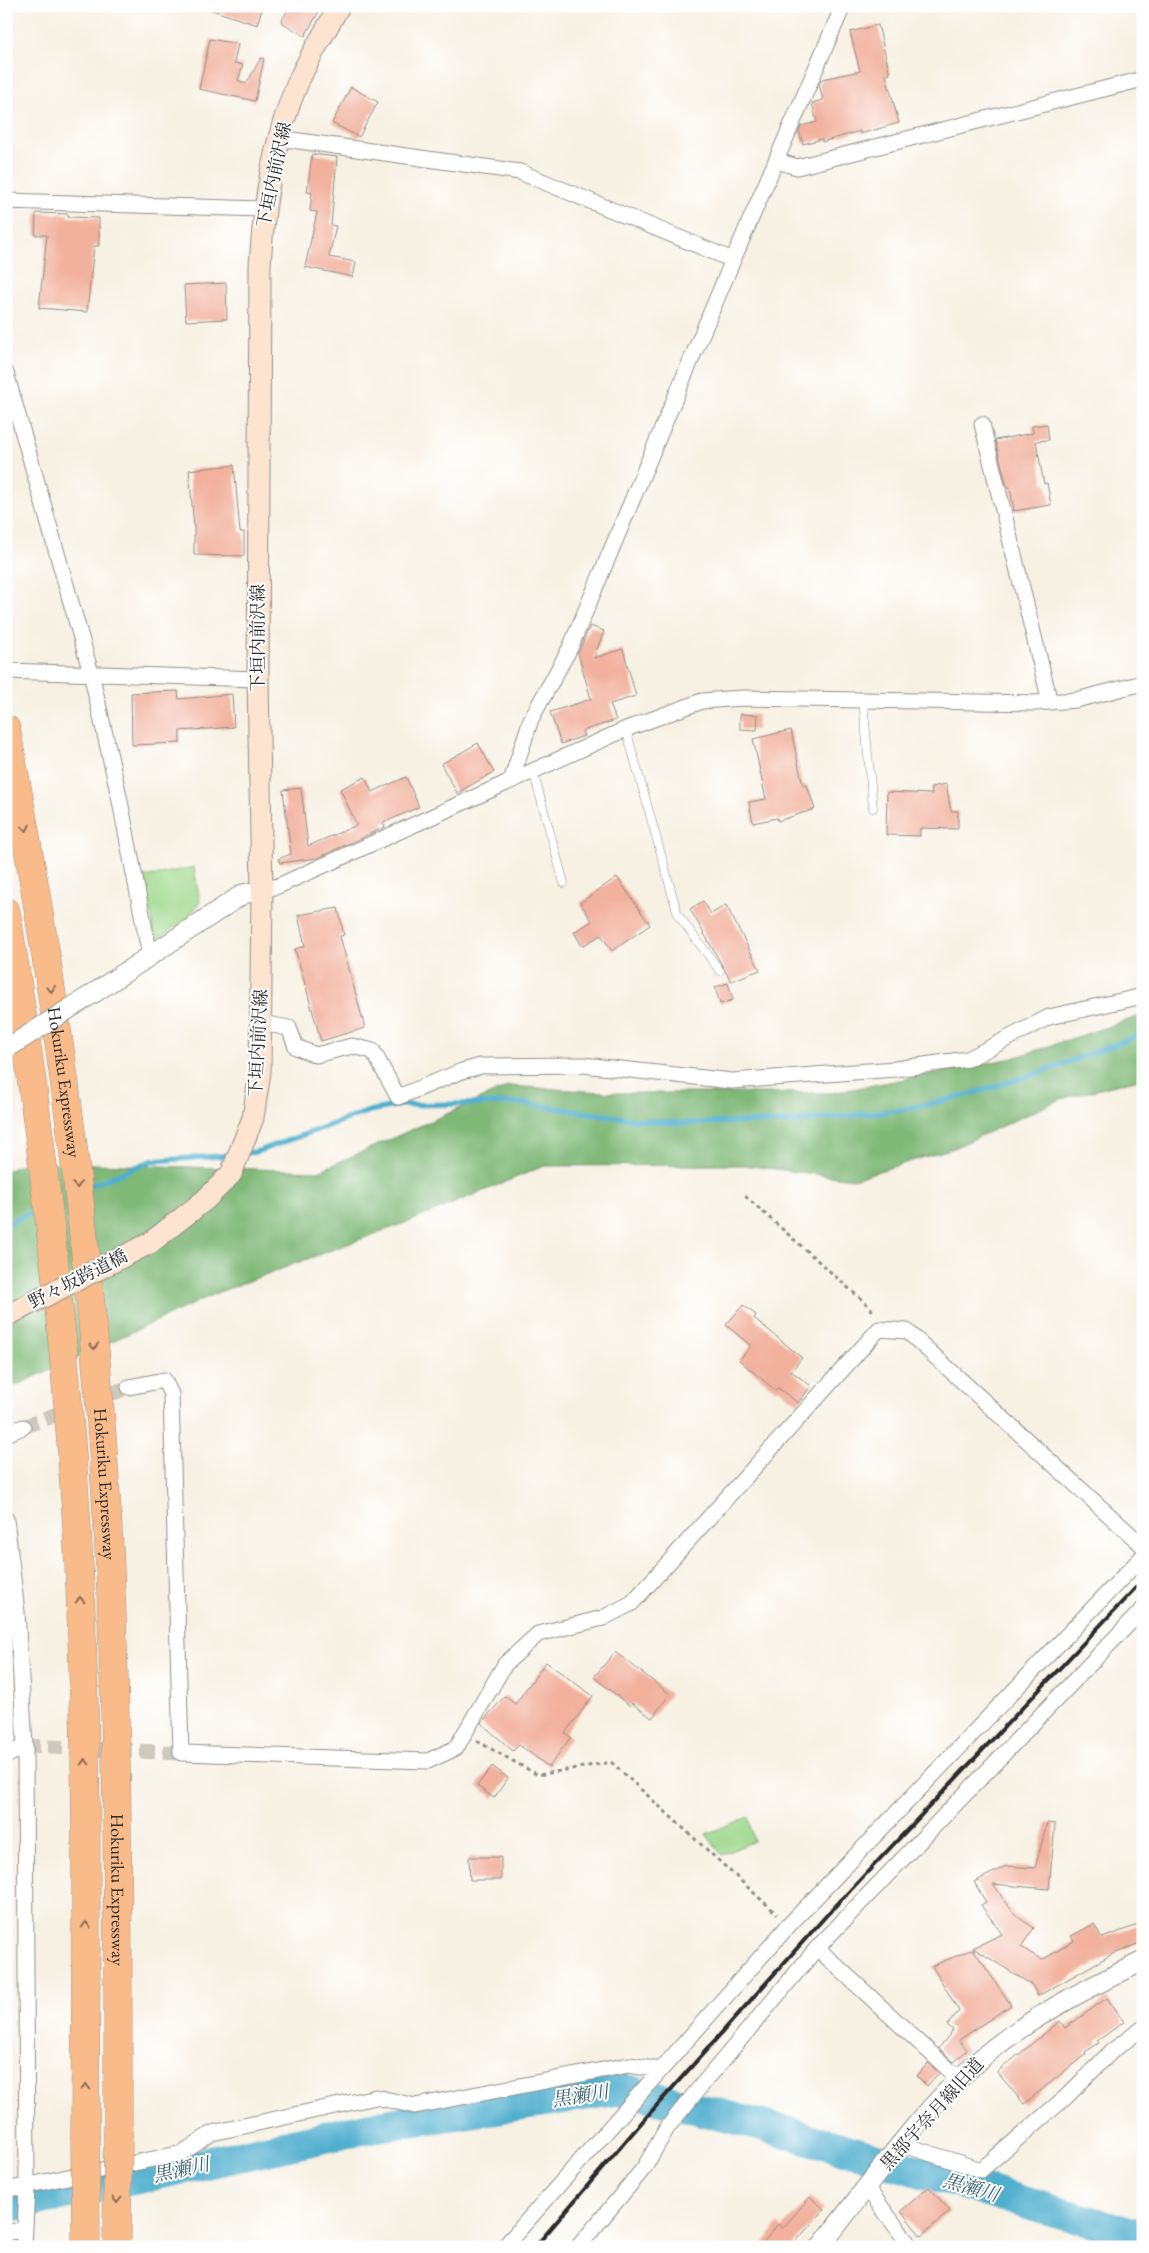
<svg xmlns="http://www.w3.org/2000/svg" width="1149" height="2253" font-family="'EB Garamond','Noto Serif JP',serif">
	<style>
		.green { fill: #9fd88b; stroke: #65825b }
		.forest { fill: #7fb877; stroke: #557251 }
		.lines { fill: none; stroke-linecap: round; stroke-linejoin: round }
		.stream { stroke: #4fafce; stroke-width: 5.5 }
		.river { stroke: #4fafce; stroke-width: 32 }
		.building { fill: #f2b19d }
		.minor-tunnel { stroke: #cec9be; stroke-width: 15; stroke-dasharray: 15 8; stroke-linecap: butt }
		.service-casing { stroke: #918e87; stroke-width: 9 }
		.minor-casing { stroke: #918e87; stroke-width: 17 }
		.tertiary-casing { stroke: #918e87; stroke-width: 21 }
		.secondary-casing { stroke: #918e87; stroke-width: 23 }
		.motorway-casing { stroke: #918e87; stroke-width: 29 }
		.path { stroke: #918e87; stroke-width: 3; stroke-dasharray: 4 4; stroke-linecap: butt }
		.service { stroke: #fff; stroke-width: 8 }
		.minor { stroke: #fff; stroke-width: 15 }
		.tertiary { stroke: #fff; stroke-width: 19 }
		.secondary { stroke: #fde4d1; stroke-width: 21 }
		.motorway { stroke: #fabb8b; stroke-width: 28 }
		.rail { stroke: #2b2b2b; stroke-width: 4 }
		.tertiary-bridge-casing { stroke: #918e87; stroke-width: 21; stroke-linecap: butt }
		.secondary-bridge-casing { stroke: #918e87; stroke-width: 23; stroke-linecap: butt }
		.motorway-bridge-casing { stroke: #918e87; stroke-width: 29; stroke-linecap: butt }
		.tertiary-bridge { stroke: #fff; stroke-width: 19 }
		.secondary-bridge { stroke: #fde4d1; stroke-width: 21 }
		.motorway-bridge { stroke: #fabb8b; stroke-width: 28 }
		.oneway { stroke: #886c56 }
		.labels { text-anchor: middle; stroke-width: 4; stroke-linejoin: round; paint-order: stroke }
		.street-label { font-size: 18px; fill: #2b2b2b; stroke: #fff }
		.water-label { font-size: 19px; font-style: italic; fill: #39606c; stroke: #fff }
	</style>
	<rect width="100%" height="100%" fill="#fff"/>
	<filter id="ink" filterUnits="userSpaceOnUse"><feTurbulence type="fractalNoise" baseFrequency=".02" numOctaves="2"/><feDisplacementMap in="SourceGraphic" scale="10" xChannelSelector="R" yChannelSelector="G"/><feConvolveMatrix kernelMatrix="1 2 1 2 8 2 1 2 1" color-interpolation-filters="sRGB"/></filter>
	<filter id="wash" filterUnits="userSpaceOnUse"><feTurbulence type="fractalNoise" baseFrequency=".0096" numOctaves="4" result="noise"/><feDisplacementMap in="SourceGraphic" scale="20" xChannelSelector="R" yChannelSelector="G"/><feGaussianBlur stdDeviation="1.12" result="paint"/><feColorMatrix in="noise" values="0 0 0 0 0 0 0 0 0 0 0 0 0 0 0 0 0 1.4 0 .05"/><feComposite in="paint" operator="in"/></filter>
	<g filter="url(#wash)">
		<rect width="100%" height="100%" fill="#f7f1e3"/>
		<path class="green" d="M194 867 200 902 186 920 155 940 145 877Z
			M748 1817 754 1841 722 1855 706 1834Z"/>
		<path class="forest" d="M1143 1015V1078L1061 1099 954 1148 853 1179 743 1165 544 1166 418 1218 219 1292 6 1390V1171L28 1162 319 1171 509 1086 617 1093H832L1013 1058Z"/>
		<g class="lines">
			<path class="stream" d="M245 1153 256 1152 369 1111 400 1105 521 1103 637 1120 679 1123 791 1122 901 1110 961 1097 1044 1071 1143 1034
				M85 1188 151 1161 233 1155
				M6 1224 41 1208"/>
			<path class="river" d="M6 2207 371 2127 623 2089 789 2133 1143 2237"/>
		</g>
		<g id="blocks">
			<path class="building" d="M210 6H263L257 25 209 9Z
				M290 6H322L305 36 281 22Z
				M878 25 890 74 886 75 899 123 860 134V131L822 142V139L803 144 799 131 801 126 817 122 812 103 823 100 819 84 822 79 860 71 850 32Z
				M210 39 238 44 234 63 243 65 238 80 246 84 261 58 264 59 255 101 199 89Z
				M351 87 378 102 359 137 332 123Z
				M312 154 337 157 331 225 336 226 329 257 356 262 353 277 305 267 317 212 310 211 312 193 307 192Z
				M36 213 68 214V217L99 218V246H94L87 312 39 308 47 235H35Z
				M226 283 227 319 186 321 184 285Z
				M1047 424 1049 440 1036 441 1044 484 1047 483 1051 505 1014 511 1010 487H1007L995 440 1033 433 1032 426Z
				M234 465 240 532H244V556L194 555V528L189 470Z
				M590 626 604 631 594 658 623 649 636 696 610 704 616 720 582 731 584 736 561 744 550 712 591 699 578 653Z
				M178 691 179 699 232 694 234 727 180 731V743L132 745 131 693Z
				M740 714 758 715 757 730 740 729Z
				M791 730 803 786 807 785 815 809 778 821 777 818 753 823 749 802 766 799 753 739Z
				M478 743 494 772 457 793 441 764Z
				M365 777 372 792 406 777 419 807 383 823 385 827 317 858 280 863 278 859 291 854 283 790 301 788 308 846 357 825 340 789Z
				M946 784 951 811H958V829L920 828V836L886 835 887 792 932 794 931 787Z
				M617 877 650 925 612 951 601 935 582 946 574 932 592 921 580 903Z
				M703 901 711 914 726 905 760 970 731 981 690 909Z
				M338 908 344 935 340 936 365 1028 321 1041 295 949 305 946 298 915Z
				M728 983 733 1000 720 1004 715 987Z
				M743 1305 756 1315 754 1318 802 1358 791 1371 811 1386 798 1403 778 1388 775 1390 739 1360 751 1346 726 1325Z
				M615 1652 670 1694 652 1718 632 1703 630 1706 594 1677Z
				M546 1662 593 1696 565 1733 571 1737 549 1767 519 1745 513 1751 481 1723 505 1696 515 1704Z
				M492 1766 508 1778 494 1798 477 1786Z
				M1047 1823 1055 1824 1049 1889 993 1884 1015 1915 1034 1928 1021 1947 1042 1960 1074 1941 1071 1936 1094 1924 1102 1938 1143 1923V1942L1116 1952 1038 1996 1032 1985 973 1948 1002 1934 981 1905 986 1902 974 1882 1006 1866 1035 1868Z
				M469 1857H501V1880H470Z
				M973 1949 1011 2005 959 2040 967 2050 954 2062 939 2048 953 2030 947 2025 959 2011 932 1966Z
				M1107 1998 1124 2022 1097 2041 1099 2043 1085 2052 1086 2054 1024 2104 997 2072 1060 2021 1065 2028Z
				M928 2063 939 2073 927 2086 917 2076Z
				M929 2187 950 2211 921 2236 901 2211Z
				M810 2197 824 2209 791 2247H760L778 2224 783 2228Z"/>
		</g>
	</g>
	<g filter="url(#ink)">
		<use href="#blocks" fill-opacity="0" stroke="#918e87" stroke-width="1"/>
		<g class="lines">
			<path class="minor-tunnel" d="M23 1427 129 1387
				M25 1746 181 1753"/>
			<defs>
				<path id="service" d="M863 700 873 808
					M626 729 678 915 720 971
					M533 771 564 883"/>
				<path id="minor" d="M278 138 520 172 733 260
					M777 161 797 167 1143 79
					M6 201 264 209
					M6 373 91 673 119 796 150 956
					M982 424 1050 702
					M6 671 258 679
					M511 781 531 719 570 648 733 260 843 6
					M262 890 278 886 626 729 702 701 742 698 1035 703 1076 700 1143 683
					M261 1023 289 1028 296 1047 316 1055 352 1046 373 1051 398 1097 462 1071 481 1066 583 1065 732 1081 895 1069 968 1059 1049 1017 1143 996
					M129 1387 164 1380 171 1394 181 1753 428 1761 456 1748 505 1664 538 1634 603 1618 632 1603 879 1329 907 1331 1143 1546
					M6 1434 23 1427
					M6 1519 17 1612 25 1746 27 2189 24 2247
					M6 1756 25 1746
					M817 1948 959 2079
					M901 2144 981 2170 1066 2097 1112 2051 1143 2028
					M867 2188 911 2247
					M6 2190 182 2153 212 2133 376 2097 415 2106 629 2065 660 2070
					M6 2233 25 2229
					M504 2247 789 1925 1143 1556
					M578 2247 644 2168 667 2128 696 2092 817 1948 1143 1609"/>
				<path id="tertiary" d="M94 993 243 894 262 890
					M820 2247C875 2178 926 2102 995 2047 1040 2012 1092 1986 1143 1961"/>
				<path id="secondary" d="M150 1243 205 1200 231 1174 253 1118 260 1072 262 890 258 679 260 265C264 201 273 140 299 80 310 55 326 31 339 6"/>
				<g id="motorway">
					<path id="s1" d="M6 729C55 982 90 1238 106 1495 119 1708 118 1921 118 2134"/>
					<path d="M6 912C39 1111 63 1311 76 1513 89 1720 86 1928 85 2136"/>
				</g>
			</defs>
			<use href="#service" class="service-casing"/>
			<use href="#minor" class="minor-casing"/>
			<use href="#tertiary" class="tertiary-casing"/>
			<use href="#secondary" class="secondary-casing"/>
			<use href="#motorway" class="motorway-casing"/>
			<path class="path" d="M745 1196 871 1308 873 1314
				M477 1741 538 1775 611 1762 777 1914"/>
			<use href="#service" class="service"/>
			<use href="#minor" class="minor"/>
			<use href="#tertiary" class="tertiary"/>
			<use href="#secondary" class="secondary"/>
			<use href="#motorway" class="motorway"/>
			<path class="rail" d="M535 2247 642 2122 825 1917 1143 1580"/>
			<defs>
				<path id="tertiary-bridge" d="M6 1049 94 993"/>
				<path id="secondary-bridge" d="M6 1316 150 1243"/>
				<path id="motorway-bridge" d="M85 2136 86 2242
					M117 2239 118 2134"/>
			</defs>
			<use href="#tertiary-bridge" class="tertiary-bridge-casing"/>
			<use href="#secondary-bridge" class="secondary-bridge-casing"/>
			<use href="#motorway-bridge" class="motorway-bridge-casing"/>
			<use href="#tertiary-bridge" class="tertiary-bridge"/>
			<use href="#secondary-bridge" class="secondary-bridge"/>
			<use href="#motorway-bridge" class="motorway-bridge"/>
		</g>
		<defs><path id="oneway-chevron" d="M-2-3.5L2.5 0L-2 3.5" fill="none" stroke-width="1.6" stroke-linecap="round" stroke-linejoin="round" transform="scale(1.25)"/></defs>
		<g class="oneway">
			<use href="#oneway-chevron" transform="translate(26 828) rotate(79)"/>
			<use href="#oneway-chevron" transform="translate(51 989) rotate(81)"/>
			<use href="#oneway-chevron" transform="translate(77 1185) rotate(84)"/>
			<use href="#oneway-chevron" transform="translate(94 1346) rotate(86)"/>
			<use href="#oneway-chevron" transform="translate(80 1600) rotate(-92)"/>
			<use href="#oneway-chevron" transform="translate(85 1762) rotate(-91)"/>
			<use href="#oneway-chevron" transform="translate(86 1925) rotate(-90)"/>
			<use href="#oneway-chevron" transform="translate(86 2087) rotate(-90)"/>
			<use href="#oneway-chevron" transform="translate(117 2200) rotate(90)"/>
		</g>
	</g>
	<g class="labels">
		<g class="street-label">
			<text transform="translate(274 175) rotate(-78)" y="6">下垣内前沢線</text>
			<text transform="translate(258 638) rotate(-90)" y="6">下垣内前沢線</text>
			<text transform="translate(258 1043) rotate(-87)" y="6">下垣内前沢線</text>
			<text dy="6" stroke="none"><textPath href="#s1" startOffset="358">Hokuriku Expressway</textPath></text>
			<text transform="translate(78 1279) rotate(-27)" y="6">野々坂跨道橋</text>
			<text dy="6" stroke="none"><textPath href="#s1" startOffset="762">Hokuriku Expressway</textPath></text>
			<text dy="6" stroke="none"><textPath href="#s1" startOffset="1168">Hokuriku Expressway</textPath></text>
			<text transform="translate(932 2114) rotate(-48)" y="6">黒部宇奈月線旧道</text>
		</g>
		<g class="water-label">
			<text transform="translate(580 2095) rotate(-9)" y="7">黒瀬川</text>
			<text transform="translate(181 2169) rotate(-12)" y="7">黒瀬川</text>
			<text transform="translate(971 2187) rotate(16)" y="7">黒瀬川</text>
		</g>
	</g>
	<rect width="1149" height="2253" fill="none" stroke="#fff" stroke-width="25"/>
</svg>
